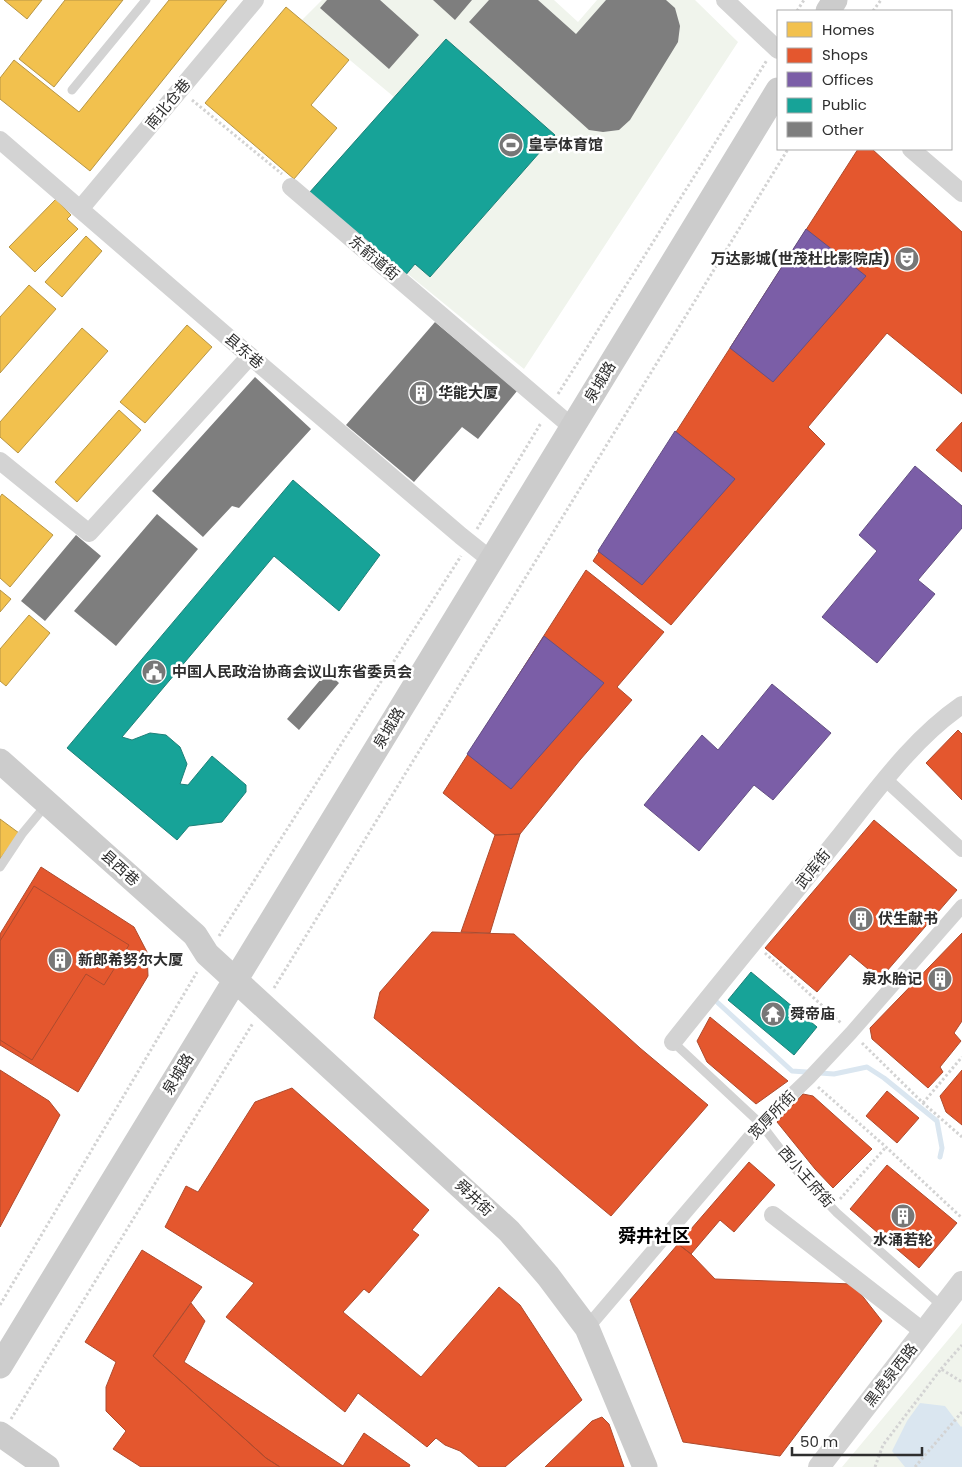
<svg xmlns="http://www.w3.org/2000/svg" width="962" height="1467" font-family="Poppins,'Noto Sans SC',sans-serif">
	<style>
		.green { fill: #f0f4ec }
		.water { fill: #dae6f0 }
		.homes { fill: #f2c14e; stroke: #b79544 }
		.shops { fill: #e4572e; stroke: #ad4b2e }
		.offices { fill: #7b5ea7; stroke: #645083 }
		.public { fill: #17a398; stroke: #1e8078 }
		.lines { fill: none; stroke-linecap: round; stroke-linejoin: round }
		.stream { stroke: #dae6f0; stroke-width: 5 }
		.building { fill: #7e7e7e }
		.path { stroke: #d3d3d3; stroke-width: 3; stroke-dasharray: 2.5 2.5; stroke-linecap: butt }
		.service { stroke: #d3d3d3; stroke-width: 9 }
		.pedestrian { stroke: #d3d3d3; stroke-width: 14 }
		.minor { stroke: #d3d3d3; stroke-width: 18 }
		.tertiary { stroke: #d3d3d3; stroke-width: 22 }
		.secondary { stroke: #ccc; stroke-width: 25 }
		.labels { text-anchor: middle; stroke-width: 5; stroke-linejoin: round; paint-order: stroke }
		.street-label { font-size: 15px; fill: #2e2e2e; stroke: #fff }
		.poi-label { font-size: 15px; font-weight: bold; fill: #2e2e2e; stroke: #fff; text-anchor: start }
		.quarter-label { font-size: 18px; font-weight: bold; fill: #000; stroke: #fff }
	</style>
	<rect width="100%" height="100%" fill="#fff"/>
	<path class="green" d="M322 0H554L578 22 597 0H695L738 42 524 369 309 193 394 97 302 20Z
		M962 1323V1467H842L958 1328Z"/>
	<path class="water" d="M920 1403 945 1406 961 1427 962 1426V1467H905L892 1451 907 1421Z"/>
	<path class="homes" d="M4 0H42L27 19Z
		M65 0H123L54 87 19 59Z
		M169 0H227L90 171 0 99V78L14 60 79 112Z
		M286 7 349 60 311 105 337 128 294 179 205 103Z
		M56 199 71 215 67 219 78 229 35 272 9 247Z
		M86 236 102 251 62 297 45 282Z
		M29 285 56 309 0 373V317Z
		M187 325 212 347 145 423 120 402Z
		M82 328 108 351 18 453 0 437V422Z
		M119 410 141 430 77 502 55 482Z
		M2 494 53 535 10 587 0 578V497Z
		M0 590 11 599 0 612Z
		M29 615 50 633 6 686 0 681V649Z
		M0 819 19 833 0 859Z"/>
	<path class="shops" d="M858 149H872L962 232V394L887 333 808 427 825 444 671 625 593 561Z
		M962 422V472L936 450Z
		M586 570 664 632 617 687 632 700 580 760 520 834 495 835 443 793Z
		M958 730 962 734V800L926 763Z
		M874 820 957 890 880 979 850 954 817 992 765 948Z
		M520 834 490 933 461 932 495 835Z
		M41 867 134 927 147 952 148 976 78 1092 0 1045V934Z
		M34 886 129 945 104 985 86 974 32 1060 0 1040V941Z
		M432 932 514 934 640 1048 708 1105 611 1216 374 1018 380 992Z
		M962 933V1021L954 1033 961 1041 940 1067 943 1072 928 1088 872 1039 870 1028Z
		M710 1017 788 1081 756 1104 707 1062 697 1041Z
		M0 1070 49 1101 60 1115 0 1227Z
		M962 1070V1125L946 1112 940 1096Z
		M292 1088 429 1210 412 1230 419 1235 369 1293 364 1289 343 1312 421 1377 499 1287 520 1305 582 1400 505 1467H479L460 1451 445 1445 436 1438 427 1447 358 1393 345 1412 226 1317 254 1283 165 1227 186 1186 198 1192 255 1102Z
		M887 1091 919 1118 897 1143 866 1116Z
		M803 1094 813 1096 872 1149 833 1188 815 1169 777 1122Z
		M749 1162 775 1185 734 1232 720 1220 691 1254 678 1244Z
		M887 1165 957 1223 919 1268 850 1209Z
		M678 1244 691 1254 715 1279 853 1284 882 1321 780 1456 683 1442 630 1300Z
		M142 1250 202 1287 153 1356 266 1458 280 1467H141L113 1449 126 1431 106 1411V1387L116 1362 85 1342Z
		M191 1303 205 1321 184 1362 343 1466 364 1433 410 1465 409 1467H280L266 1458 153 1356Z
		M602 1417 609 1424 624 1467H545L592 1421Z"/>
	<path class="offices" d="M806 229 866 276 773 382 730 348Z
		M675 431 735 479 642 585 598 551Z
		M915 466 962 506V528L918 580 935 594 877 663 822 617 877 551 859 535Z
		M544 636 604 683 511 789 467 754Z
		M772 684 831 733 773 800 754 785 699 851 644 805 702 735 718 750Z"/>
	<path class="public" d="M446 39 555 135 430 277 415 264 404 277 309 193Z
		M293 480 380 555 339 611 274 556 122 737 132 740 150 733 166 735 180 747 187 764 180 784 188 785 212 756 246 785V792L222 822 189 826 177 840 67 748Z
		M751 972 817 1027 794 1055 728 1000Z"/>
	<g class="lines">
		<path class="stream" d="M717 1002 792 1071 834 1074 867 1067 884 1078 937 1121 942 1148 940 1157"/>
	</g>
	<path class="building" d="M327 0H380L419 35 389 69 320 8Z
		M433 0H472L455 20Z
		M489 0H538L576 34 606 0H666L675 8 680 26 678 42 630 120 619 130 603 132 589 130 469 22Z
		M435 322 517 391 478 439 462 427 414 482 346 425Z
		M255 377 311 429 239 508 232 506 203 537 152 491Z
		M157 514 198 549 116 646 74 611Z
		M76 535 101 556 45 621 21 601Z
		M327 672 339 683 299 730 287 719Z"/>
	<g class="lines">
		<path class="path" d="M797 11 804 0
			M873 11 881 0
			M192 100 282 174
			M558 394 767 60
			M477 529 541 423
			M219 936 461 556
			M765 953 841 1023
			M274 988 788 149
			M862 1043 923 1103 962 1137
			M818 1087 886 1147 962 1218
			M923 1103 962 1057
			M840 1199 886 1147
			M0 1305 197 972
			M941 1369 962 1345
			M11 1419 253 1023
			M875 1467 883 1445 941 1369 962 1382
			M915 1467 962 1412"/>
		<path class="service" d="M72 90 146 0
			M0 867 22 834 46 805
			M673 1042 761 1124 797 1171 837 1213 943 1307"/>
		<path class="pedestrian" d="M886 780 962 850
			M587 1328 761 1124 809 1078 851 1033 962 906"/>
		<path class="minor" d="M725 0 778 50
			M0 140 229 338 461 536 491 560
			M911 149 962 193
			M291 187 572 427
			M81 208 255 0
			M0 461 89 533 250 356
			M673 1042C727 974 782 908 836 841 874 794 911 740 962 705
			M773 1215 924 1332"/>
		<path class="tertiary" d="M819 1467 962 1282"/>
		<path class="secondary" d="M828 11 835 0
			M0 761 195 935 207 954 509 1231 548 1276 587 1328 645 1467
			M0 1366 778 90
			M0 1434 47 1467"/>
	</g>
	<defs>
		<symbol id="stadium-disc" viewBox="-11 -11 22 22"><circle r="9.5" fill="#777" stroke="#fff"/><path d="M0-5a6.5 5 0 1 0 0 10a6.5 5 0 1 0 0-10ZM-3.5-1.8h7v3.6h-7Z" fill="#fff"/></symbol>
		<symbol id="theatre-disc" viewBox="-11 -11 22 22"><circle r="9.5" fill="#777" stroke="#fff"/><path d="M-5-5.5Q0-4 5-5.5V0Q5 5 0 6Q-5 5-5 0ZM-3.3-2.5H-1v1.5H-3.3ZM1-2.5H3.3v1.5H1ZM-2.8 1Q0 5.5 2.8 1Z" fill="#fff"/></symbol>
		<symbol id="building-disc" viewBox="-11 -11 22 22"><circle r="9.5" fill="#777" stroke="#fff"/><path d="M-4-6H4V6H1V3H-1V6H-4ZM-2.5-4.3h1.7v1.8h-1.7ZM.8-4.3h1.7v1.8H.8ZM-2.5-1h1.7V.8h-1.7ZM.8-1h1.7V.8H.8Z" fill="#fff"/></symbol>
		<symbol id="civic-disc" viewBox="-11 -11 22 22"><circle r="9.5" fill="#777" stroke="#fff"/><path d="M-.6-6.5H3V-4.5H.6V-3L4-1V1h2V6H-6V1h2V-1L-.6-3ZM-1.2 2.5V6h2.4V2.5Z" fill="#fff"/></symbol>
		<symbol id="temple-disc" viewBox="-11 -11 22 22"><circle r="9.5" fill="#777" stroke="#fff"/><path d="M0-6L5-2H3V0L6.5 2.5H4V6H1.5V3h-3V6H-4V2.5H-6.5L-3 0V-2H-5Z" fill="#fff"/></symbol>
	</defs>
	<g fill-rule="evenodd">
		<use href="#stadium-disc" x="497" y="131" width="28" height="28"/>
		<use href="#theatre-disc" x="893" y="245" width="28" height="28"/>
		<use href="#building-disc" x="407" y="379" width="28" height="28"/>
		<use href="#civic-disc" x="140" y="658" width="28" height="28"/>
		<use href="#building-disc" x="847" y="905" width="28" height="28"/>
		<use href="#building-disc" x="46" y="946" width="28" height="28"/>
		<use href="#building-disc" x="926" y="965" width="28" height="28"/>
		<use href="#temple-disc" x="759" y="1000" width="28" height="28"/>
		<use href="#building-disc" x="889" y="1202" width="28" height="28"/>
	</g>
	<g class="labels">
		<g class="street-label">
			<text transform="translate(168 104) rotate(-50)" y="5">南北仓巷</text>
			<text transform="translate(374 258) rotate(40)" y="5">东箭道街</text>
			<text transform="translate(244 351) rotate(40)" y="5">县东巷</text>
			<text transform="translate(600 382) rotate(-59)" y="5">泉城路</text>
			<text transform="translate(389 728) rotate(-59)" y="5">泉城路</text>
			<text transform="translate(120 868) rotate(42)" y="5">县西巷</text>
			<text transform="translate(813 869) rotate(-51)" y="5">武库街</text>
			<text transform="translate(178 1074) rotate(-59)" y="5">泉城路</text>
			<text transform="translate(772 1115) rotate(-46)" y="5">宽厚所街</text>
			<text transform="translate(806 1177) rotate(49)" y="5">西小王府街</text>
			<text transform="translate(474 1198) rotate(43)" y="5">舜井街</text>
			<text transform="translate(891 1375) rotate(-52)" y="5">黑虎泉西路</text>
		</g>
		<g class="poi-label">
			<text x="528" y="150">皇亭体育馆</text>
			<text x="890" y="264" text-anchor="end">万达影城(世茂杜比影院店)</text>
			<text x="438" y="398">华能大厦</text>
			<text x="172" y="677">中国人民政治协商会议山东省委员会</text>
			<text x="878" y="924">伏生献书</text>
			<text x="78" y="965">新郎希努尔大厦</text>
			<text x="922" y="984" text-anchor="end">泉水胎记</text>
			<text x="790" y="1019">舜帝庙</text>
			<text x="903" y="1245" text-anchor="middle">水涌若轮</text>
		</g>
		<g class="quarter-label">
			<text x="654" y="1242">舜井社区</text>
		</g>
	</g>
	<rect x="777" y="10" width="175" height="140" fill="#ffffff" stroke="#ababab"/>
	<rect x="787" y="22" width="25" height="15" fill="#f2c14e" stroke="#ababab"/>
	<text x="822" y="35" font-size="15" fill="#2e2e2e">Homes</text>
	<rect x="787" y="48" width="25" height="15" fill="#e4572e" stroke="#ababab"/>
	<text x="822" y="60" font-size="15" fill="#2e2e2e">Shops</text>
	<rect x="787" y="72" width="25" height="15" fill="#7b5ea7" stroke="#ababab"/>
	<text x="822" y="85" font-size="15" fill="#2e2e2e">Offices</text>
	<rect x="787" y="98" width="25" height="15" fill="#17a398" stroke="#ababab"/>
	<text x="822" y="110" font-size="15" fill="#2e2e2e">Public</text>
	<rect x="787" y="122" width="25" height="15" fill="#7e7e7e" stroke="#ababab"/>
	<text x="822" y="135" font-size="15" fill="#2e2e2e">Other</text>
	<path d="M792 1447v8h130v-8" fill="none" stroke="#2e2e2e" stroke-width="2.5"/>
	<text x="800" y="1447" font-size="15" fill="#2e2e2e" stroke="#ffffff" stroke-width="4" paint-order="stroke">50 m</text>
</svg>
